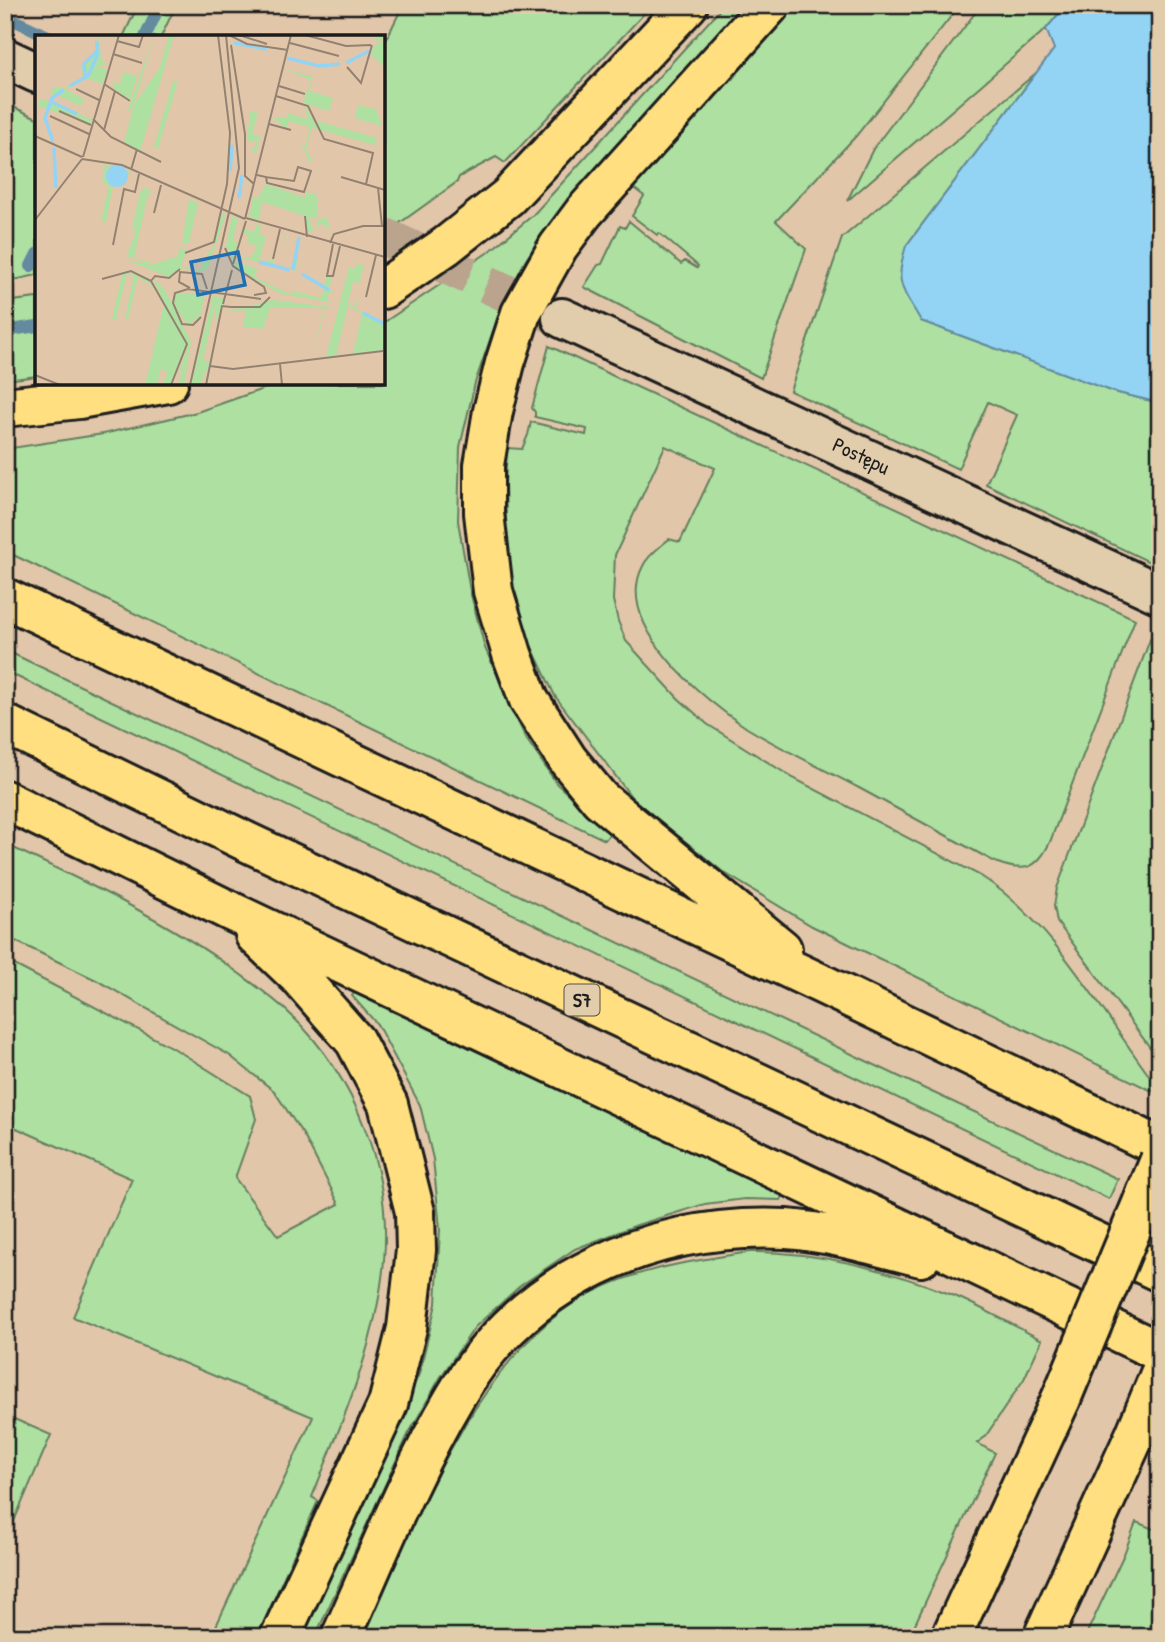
<svg xmlns="http://www.w3.org/2000/svg" width="1165" height="1642" font-family="'Patrick Hand',sans-serif">
	<style>
		.green { fill: #ade0a1; stroke: #647e5e; stroke-width: 2 }
		.water { fill: #93d4f4; stroke: #638a9e; stroke-width: 2 }
		.lines { fill: none; stroke-linecap: round; stroke-linejoin: round }
		.stream { stroke: #638a9e; stroke-width: 12 }
		.minor-tunnel { stroke: #baa48e; stroke-width: 38; stroke-dasharray: 38 19; stroke-linecap: butt }
		.minor-casing { stroke: #1c1c1c; stroke-width: 44 }
		.highway-casing { stroke: #1c1c1c; stroke-width: 44 }
		.minor { stroke: #e1cdab; stroke-width: 38 }
		.highway { stroke: #ffdf80; stroke-width: 38 }
		.highway-bridge-casing { stroke: #1c1c1c; stroke-width: 44; stroke-linecap: butt }
		.highway-bridge { stroke: #ffdf80; stroke-width: 38 }
		.labels { text-anchor: middle; stroke-width: 6; stroke-linejoin: round; paint-order: stroke }
		.shield { fill: #e1cdab; stroke: #575147; stroke-width: 2 }
		.shield-label { font-size: 19px; font-weight: bold; fill: #1c1c1c }
		.street-label { font-size: 21px; fill: #1c1c1c; stroke: #e1cdab }
		.inset-river { fill: none; stroke: #93d4f4; stroke-width: 3.5 }
		.inset-road { fill: none; stroke: #938271; stroke-width: 2 }
		.view { fill: #1f6fb2; fill-opacity: 0.15; stroke: #1f6fb2; stroke-width: 3.5 }
		.inset-edge { fill: none; stroke: #1c1c1c; stroke-width: 3.5 }
	</style>
	<rect width="100%" height="100%" fill="#e2c6aa"/>
	<filter id="ink" filterUnits="userSpaceOnUse"><feTurbulence type="fractalNoise" baseFrequency=".0143" numOctaves="2"/><feDisplacementMap in="SourceGraphic" scale="14" xChannelSelector="R" yChannelSelector="G"/><feConvolveMatrix kernelMatrix="1 2 1 2 8 2 1 2 1" color-interpolation-filters="sRGB"/></filter>
	<g filter="url(#ink)">
		<path class="green" d="M138 5H176L161 37H123Z
			M403 5H652L505 163 496 157 459 177 457 182 383 235V46Z
			M724 5H750L559 212 525 261 501 308 475 383 460 447 458 521 470 591 485 648 525 737 557 784 610 833 605 840 5 551V449L103 434 197 412 280 383H383V323L490 251 533 215Z
			M798 5H960L856 136 776 221 806 249 761 378 584 287 598 265 602 264 620 226 625 228 629 221 681 264 685 261 697 268 698 266 659 233 657 235 632 216 644 196 631 186Z
			M981 5H1066L1046 29 847 201 873 149Z
			M1036 73 906 246 921 321 1114 392 1160 403V567L986 484 1017 415 988 402 958 469 790 391 842 238Z
			M5 103 37 118V275L5 282Z
			M37 298V376L5 380V302Z
			M549 346 1135 619 1050 842C1037 870 1024 873 995 862 950 838 905 813 859 788 822 768 783 750 747 728 704 700 612 625 643 566 648 555 660 547 669 539L680 542 715 468 665 446 615 555 613 600 618 621 626 641 678 698 707 724 793 778 981 876C1053 923 1098 1006 1148 1074L1156 1081 1152 1091 812 926 723 872 633 799 555 696 518 618 507 551 505 484 507 448 522 449 528 435 531 422 586 435 587 429 535 417V412L532 408Z
			M1154 629 1160 632V1061L1057 922 1054 906 1057 888Z
			M5 650 921 1087 1118 1179 1109 1199 5 671Z
			M5 844C84 881 162 918 233 969 252 983 274 998 291 1015 355 1077 392 1170 384 1260 377 1343 343 1420 312 1497L318 1501 257 1637H211L313 1417 73 1317 132 1179 5 1123V960L175 1049 250 1096 256 1119 235 1178 278 1236 339 1204 304 1136 274 1091 229 1055 96 980 5 936Z
			M357 988 785 1190 781 1200 745 1199 705 1204 637 1225 575 1249 520 1286 475 1327 440 1378 408 1435 315 1637H300L419 1374 436 1304 440 1229 433 1159 420 1105 377 1024 352 996Z
			M750 1252C816 1251 889 1270 950 1294 982 1307 1012 1325 1042 1340L1024 1379 985 1437 977 1443 995 1453 909 1637H363C412 1528 472 1366 577 1301 629 1269 691 1261 750 1252Z
			M5 1415 51 1435 5 1542Z
			M1136 1522 1156 1530 1160 1526V1637H1085L1124 1554Z"/>
		<path class="water" d="M1066 5H1160V403L1114 392 921 321C902 288 894 284 906 246L1054 49 1046 29Z"/>
		<g class="lines">
			<path class="stream" d="M5 16 50 37
				M145 37 160 5
				M31 266 37 254
				M5 331 37 326"/>
			<path class="minor-tunnel" d="M383 236 556 316"/>
			<defs>
				<path id="minor" d="M5 58 37 73
					M562 318 1160 594"/>
				<path id="highway" d="M770 5 584 212 558 247 521 313 505 363 493 411 484 465V513L493 591 512 654 529 700 568 760 600 799 782 949
					M383 289 446 246 508 197 688 5
					M5 407 79 399 168 383
					M5 598 826 986 1160 1147
					M5 724 247 842 1160 1272
					M5 800 228 910 1160 1352
					M255 935 298 976 355 1041 388 1104 415 1212 416 1250 407 1328 388 1404 280 1637
					M341 1637C377 1557 410 1473 455 1397 524 1278 652 1223 786 1229 832 1232 877 1246 921 1257
					M951 1637 1061 1399
					M1043 1637 1135 1435 1160 1374"/>
			</defs>
			<use href="#minor" class="minor-casing"/>
			<use href="#highway" class="highway-casing"/>
			<use href="#minor" class="minor"/>
			<use href="#highway" class="highway"/>
			<defs>
				<path id="highway-bridge" d="M1061 1399 1160 1160"/>
			</defs>
			<use href="#highway-bridge" class="highway-bridge-casing"/>
			<use href="#highway-bridge" class="highway-bridge"/>
		</g>
	</g>
	<g class="labels">
		<rect class="shield" x="564.5" y="984.5" width="35" height="31" rx="5"/>
		<g class="shield-label">
			<text x="582" y="1007">S7</text>
		</g>
		<g class="street-label">
			<text transform="translate(861 456) rotate(25)" y="7">Postępu</text>
		</g>
	</g>
	<g transform="translate(35 35)">
		<rect width="350" height="350" fill="#e2c6aa"/>
		<path d="M63 0 67 26 74 29 62 31 72 35 68 49 51 43 31 55 49 64 46 71 22 60 17 63V67L58 85 56 89 0 70 8 64 16 67V63L19 60 11 55 16 57 20 51 29 54 48 43 47 31 61 14ZM119 0 99 70 125 32 134 0H139L105 117 89 107 99 70 92 78ZM341 0H350V32L336 19 338 12 350 5 341 6ZM249 34 278 42 274 56 298 63 294 76 268 68 276 45ZM88 37 102 41 95 65 78 53 79 47 85 49ZM138 46H143L123 114 119 112ZM323 70 341 74 347 91 320 83ZM271 71 283 94 277 93 271 114 278 127 273 126 270 114 265 112 271 109 275 92 254 86 251 94 237 82 251 83 253 78 272 84ZM215 76 223 78 217 99 226 102 221 118 216 117 223 107H212ZM282 86 342 103 340 110 285 95ZM70 129 96 136 94 140 90 134 72 133V145L89 151H78L71 187 66 186 74 150 67 147ZM231 149 271 163V157L282 160 283 185 292 182 296 200 293 191 291 195V190L284 189 283 196 282 183 274 182 279 195 272 198 270 181 227 167 224 186 214 182 218 162 223 163ZM110 152 117 157 113 159 99 224 117 227 111 229 92 221 101 196 97 194 105 157ZM154 164 163 168 154 208H147ZM187 178 191 179 172 235 166 236 147 233 134 242 91 225 116 230 143 221 144 213 152 215 146 231 164 235 178 211ZM197 181 203 183 198 206 202 207 201 228 222 233 220 242 256 260 258 256 286 263 289 252 267 238 289 251 292 241 297 243 294 254 300 259 294 257 292 265 298 268 246 259 201 233 191 211ZM222 189 226 190 224 199 231 201 224 226 238 225V230L256 234 264 202 251 198 247 219 250 198 265 202 261 236 202 222 216 223 222 211 213 208V200L207 198 208 193 219 197ZM323 228 329 231 324 248 318 247 313 268 319 272 323 262 321 274 348 287 350 283V315L318 319 327 279 320 275 316 288 320 275 313 270 301 321 291 322 314 232 320 234ZM100 238 121 251 151 309 135 350H128L132 336 126 334 122 350H110L129 269 123 255 103 242 93 284 90 283 99 241 92 239 81 284H77L87 240 84 239ZM118 243 129 253 156 307 149 350H144L148 329 137 350 152 316ZM141 257 170 260 165 281 153 290 138 269ZM178 261 190 263 180 290 181 266 168 325 175 327 165 350H156ZM237 265 297 272 290 274 278 324 289 273H235L228 294 208 292 211 275 189 277Z" fill="#ade0a1"/>
		<path d="M71 141a11 11 0 1 1 22 0a11 11 0 1 1-22 0Z" fill="#93d4f4"/>
		<path class="inset-river" d="M199 8 232 14M252 23 284 31 305 29M311 28 334 16M50 41 49 29 61 17M35 51 53 41 62 21V6M17 67 42 79M18 107 10 83 17 63 29 55M19 113 21 153M195 136 197 110M204 163 207 140M224 227 255 235M258 235 264 202M267 239 294 255M328 278 350 289"/>
		<path class="inset-road" d="M194 0 212 9 253 15M204 0 232 9M270 0 311 11 336 10M82 6 104 12 108 0M255 8 304 21M196 10 210 99V141L219 149M78 19 107 28M312 32 326 48 337 10M69 49 95 66M244 51 270 59M41 54 64 65M241 61 273 71 289 104 338 118 331 149M24 76 56 90M15 81 54 99M58 84 76 102 126 127M234 89 256 95M69 95 80 56M0 101 47 122M48 122 84 0M47 124 87 130 210 184M96 135 102 114M222 140 231 142 232 148 269 157 276 136 263 132 259 146 230 142M306 142 350 155M343 153 347 191M119 178 126 150M270 181 272 202M211 183 350 222M210 184 256 0M0 185 47 124M295 208 299 199 328 191H350M298 209 292 241H298L305 211M78 210 89 154 100 157 104 139M190 213 198 231 229 252 231 258 219 260M150 218 179 207 192 149 195 98 183 0M238 224 245 194M198 229 211 186M67 244 96 236 116 246M116 246 152 309 136 350M116 246 120 241 134 243 145 234M155 253 144 247 145 237 167 239 172 254M331 262 341 220M188 269 197 235M194 272H225L235 262M166 282 158 290 147 289 138 268 140 258 153 254 226 264M245 329 247 350M175 331 198 334 348 316M0 340 25 350M155 350 204 133 191 0M171 350 187 271 196 272"/>
		<path class="view" d="M203 217 210 250 163 260 156 227Z"/>
		<rect width="350" height="350" class="inset-edge"/>
	</g>
	<rect width="1165" height="1642" fill="none" stroke="#e1cdab" stroke-width="28"/>
	<rect x="14" y="14" width="1137" height="1614" fill="none" stroke="#1c1c1c" stroke-width="2.5" filter="url(#ink)"/>
</svg>
